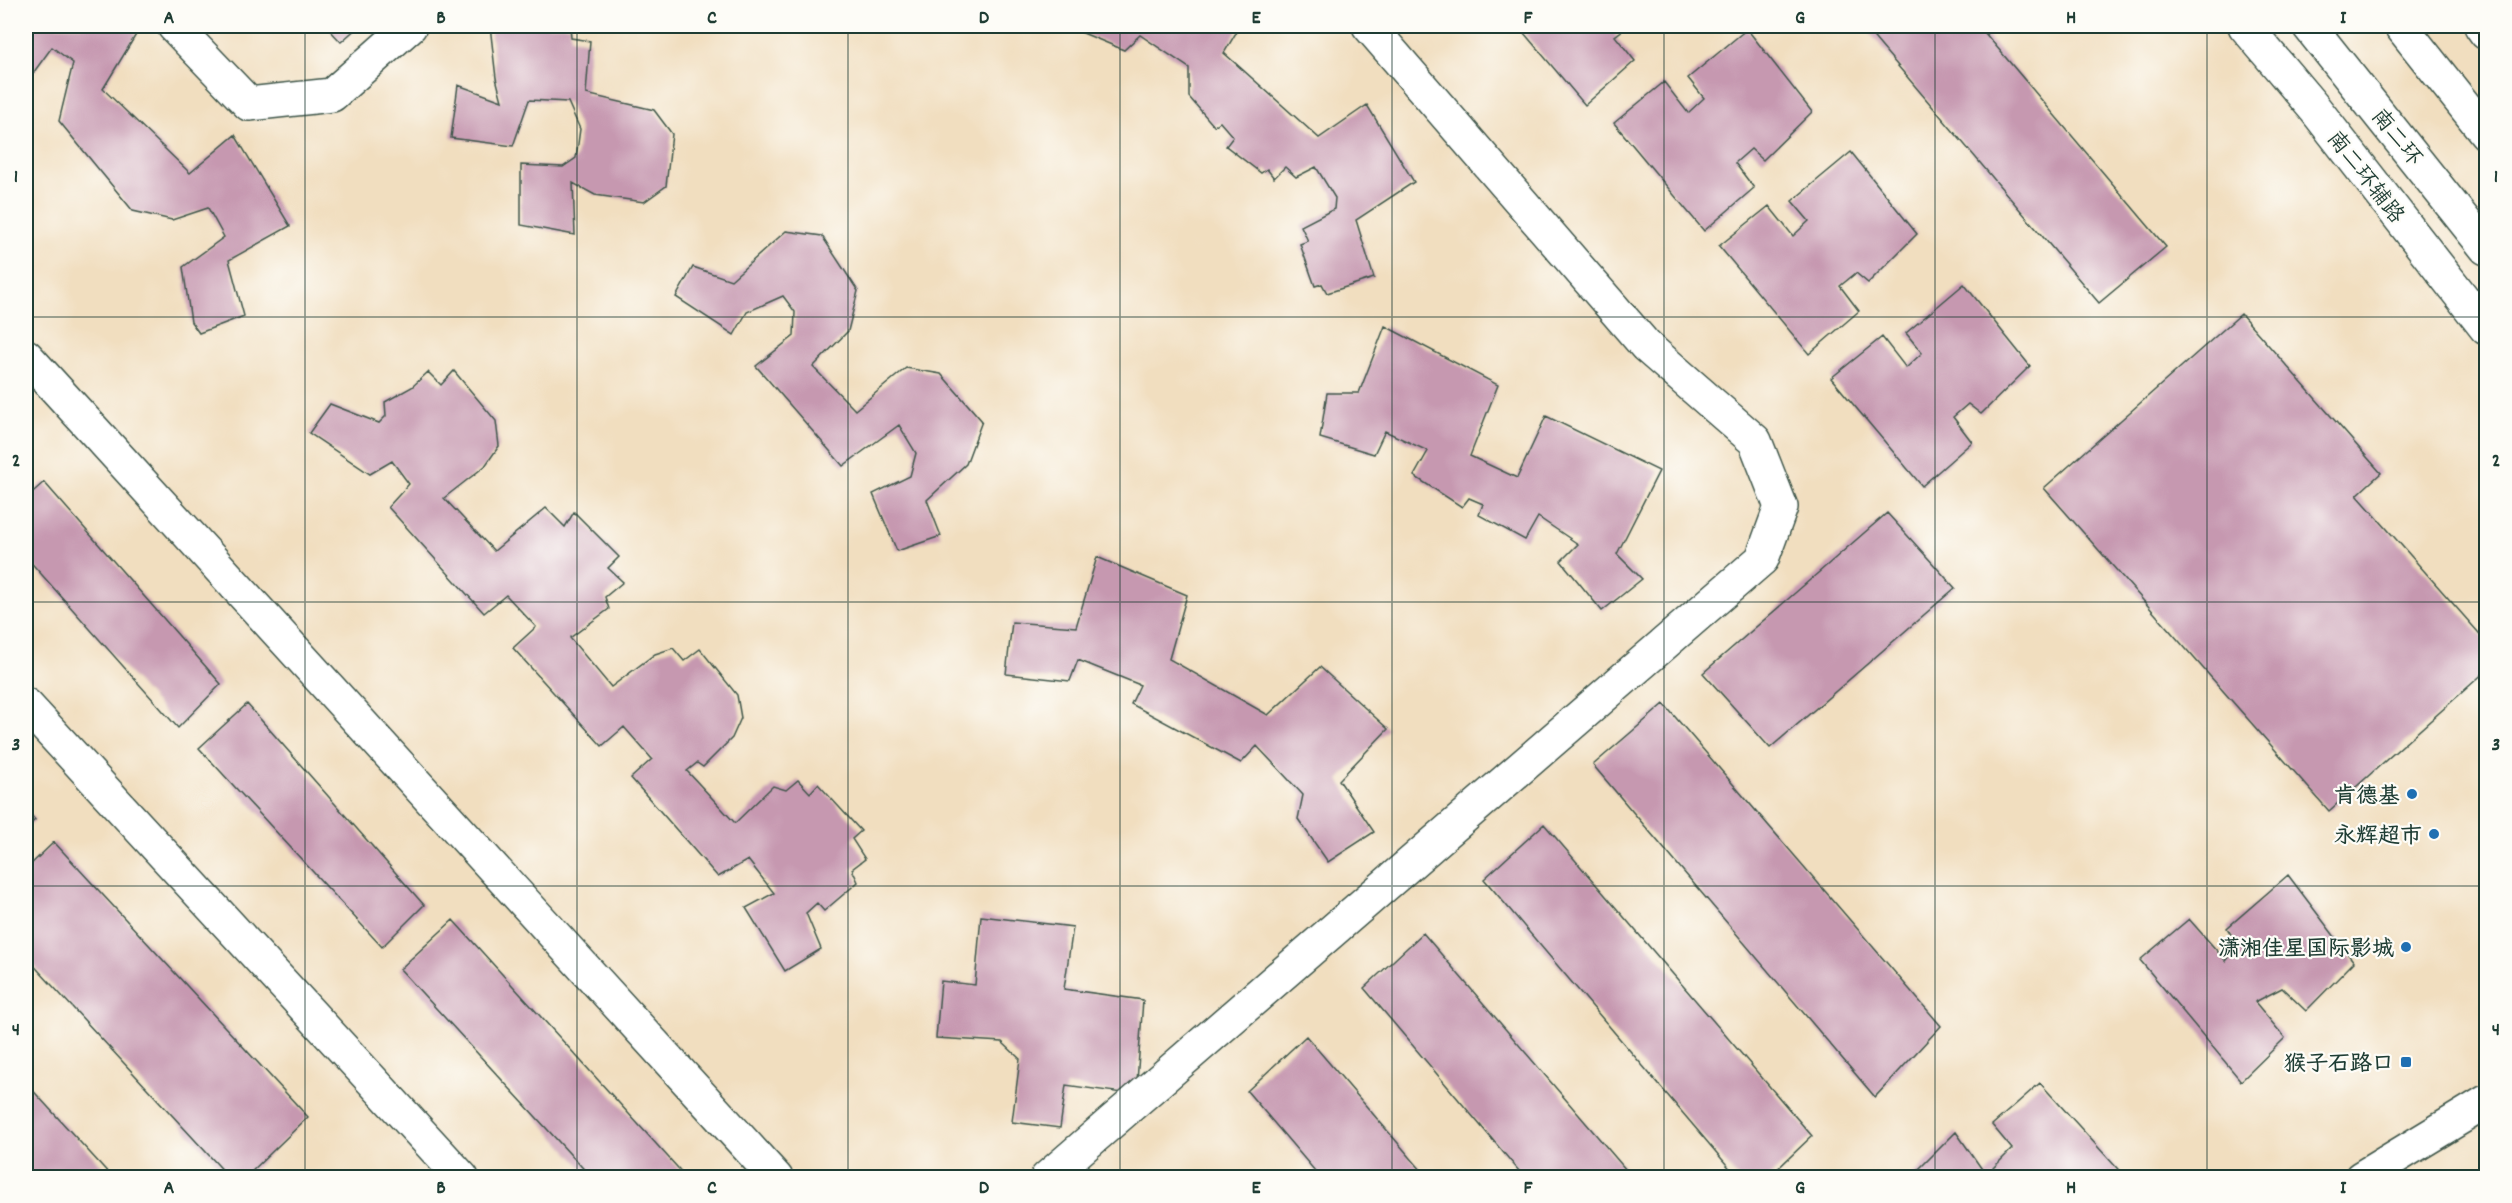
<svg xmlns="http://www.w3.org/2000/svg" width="2512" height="1203" font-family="Dekko,'LXGW WenKai TC',sans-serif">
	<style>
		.building { fill: #c698b0 }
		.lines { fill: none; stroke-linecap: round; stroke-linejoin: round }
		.street-casing { stroke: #3e5549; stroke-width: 36 }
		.secondary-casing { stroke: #3e5549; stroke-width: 36 }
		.primary-casing { stroke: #3e5549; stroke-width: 36 }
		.highway-casing { stroke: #3e5549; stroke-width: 36 }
		.street { stroke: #fff; stroke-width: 33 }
		.secondary { stroke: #fff; stroke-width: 33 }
		.primary { stroke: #fff; stroke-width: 33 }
		.highway { stroke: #fff; stroke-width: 33 }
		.grid { fill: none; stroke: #1f3d34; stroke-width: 1.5; stroke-opacity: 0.55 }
		.poi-dot { fill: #1f6fb2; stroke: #fdfcf7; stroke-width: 2 }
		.labels { text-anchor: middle; stroke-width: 4.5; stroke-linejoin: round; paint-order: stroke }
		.street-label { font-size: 22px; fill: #1f3d34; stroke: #fdfcf7 }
		.poi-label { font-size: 22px; font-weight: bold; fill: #1f3d34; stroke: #fdfcf7; text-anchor: end }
		.neatline { fill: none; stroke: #1f3d34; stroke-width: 2 }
		.grid-label { font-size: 20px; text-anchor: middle; font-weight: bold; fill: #1f3d34 }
	</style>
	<rect width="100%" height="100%" fill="#fdfcf7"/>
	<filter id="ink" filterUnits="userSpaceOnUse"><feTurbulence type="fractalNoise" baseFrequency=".0167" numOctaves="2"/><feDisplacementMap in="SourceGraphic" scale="12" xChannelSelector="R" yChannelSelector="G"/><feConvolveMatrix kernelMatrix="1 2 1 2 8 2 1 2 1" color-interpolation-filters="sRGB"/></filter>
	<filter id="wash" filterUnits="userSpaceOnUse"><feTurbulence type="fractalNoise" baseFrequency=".008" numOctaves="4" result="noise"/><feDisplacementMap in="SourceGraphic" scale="24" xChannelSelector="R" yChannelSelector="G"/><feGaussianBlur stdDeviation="1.35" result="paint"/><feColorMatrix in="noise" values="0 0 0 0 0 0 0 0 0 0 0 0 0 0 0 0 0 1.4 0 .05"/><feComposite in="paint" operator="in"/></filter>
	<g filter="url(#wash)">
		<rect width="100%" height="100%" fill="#f1debf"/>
		<g id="blocks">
			<path class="building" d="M26 26H127L137 33 103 89 190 173 235 135 290 226 229 260 244 316 199 333 191 322 183 267 224 237 208 208 172 220 133 211 59 121 73 63 52 47 31 76H26Z
				M326 26H359L341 42Z
				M490 26H570L571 38 590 41 586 94 654 110 672 134 666 186 644 202 595 195 573 183 575 235 521 225V165L563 167 576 158 580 129 568 102 529 100 513 146 451 138 458 85 502 101 496 78Z
				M1066 26H1240L1224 53 1319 138 1367 105 1414 182 1356 220 1374 278 1327 293 1322 284 1315 286 1300 244 1308 241 1301 226 1334 209 1335 198 1316 167 1296 177 1285 167 1274 178 1267 169 1261 173 1226 146 1233 137 1220 122 1214 126 1189 97V68L1140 35 1124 50Z
				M1518 26H1628L1615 36 1635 61 1585 105Z
				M1864 26H1979L2166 247 2099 303Z
				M1747 29 1812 112 1763 160 1751 149 1735 163 1754 188 1704 231 1614 123 1664 82 1688 113 1704 98 1688 78Z
				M1851 152 1917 234 1868 283 1856 273 1840 286 1859 311 1809 354 1719 246 1769 206 1793 236 1809 221 1792 201Z
				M786 231 822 236 858 291 848 331 813 367 855 410 906 368 941 374 982 421 966 464 927 500 941 536 897 551 873 494 910 476 916 453 899 425 843 466 756 366 794 336 795 312 783 296 747 312 734 335 676 297 693 267 731 280Z
				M1964 284 2030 366 1981 414 1968 404 1953 417 1972 442 1922 486 1831 378 1882 337 1906 368 1922 353 1906 333Z
				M2241 314 2381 473 2357 495 2486 641V671L2329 811 2044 488Z
				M1385 326 1498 385 1470 456 1517 478 1546 416 1659 471 1617 554 1642 579 1602 611 1561 561 1578 544 1538 517 1525 540 1479 515 1483 504 1469 498 1462 507 1414 476 1428 451 1385 431 1374 454 1320 438 1327 393H1359Z
				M454 371 496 421 499 446 485 466 444 498 494 551 546 508 565 527 574 512 619 557 608 568 623 582 605 597 609 609 570 638 611 687 655 654 673 648 684 661 700 649 737 695 741 718 732 738 703 767 697 763 687 771 735 823 773 786 786 790 798 780 810 793 818 784 861 831 852 839 865 859 852 869 858 882 824 911 817 903 806 913 821 949 785 971 746 908 774 893 748 860 718 877 631 778 652 759 624 727 602 746 513 648 536 627 506 595 484 613 388 507 409 484 392 461 370 474 309 433 330 404 379 423 386 416 385 402 412 387 428 372 441 385Z
				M44 482 221 684 178 728 26 557V498Z
				M1887 513 1955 588 1770 748 1703 673Z
				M1097 557 1187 595 1169 659 1268 715 1320 667 1388 729 1339 780 1374 832 1328 862 1298 819 1303 795 1257 746 1241 763 1131 704 1140 685 1078 660 1070 681 1006 674 1012 622 1076 627Z
				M247 704 424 905 382 947 199 748Z
				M1664 704 1941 1026 1875 1097 1593 765Z
				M26 809 35 820 26 828Z
				M1544 824 1812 1136 1768 1178H1738L1484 879Z
				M54 842 308 1117 245 1178H230L26 957V869Z
				M2288 875 2354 962 2306 1011 2282 988 2255 1002 2285 1038 2241 1081 2140 960 2189 919 2226 961 2238 946 2227 928Z
				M981 916 1073 927 1064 989 1143 1000 1136 1095 1066 1085 1060 1128 1012 1122 1020 1059 1002 1042 936 1038 941 981 975 985Z
				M453 920 687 1178H592L400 969Z
				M1423 933 1633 1178H1525L1364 988Z
				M1306 1036 1428 1178H1321L1247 1091Z
				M26 1083 113 1178H26Z
				M2040 1083 2126 1178H1914L1913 1175 1956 1132 1986 1175 2012 1149 1992 1125Z"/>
		</g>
	</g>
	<g filter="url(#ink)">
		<use href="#blocks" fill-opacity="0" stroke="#3e5549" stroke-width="1.5"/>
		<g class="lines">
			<defs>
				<path id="street" d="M174 26 249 104 332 95 410 26
					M26 356 776 1178
					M26 705 462 1178
					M1047 1178 1762 559 1781 507 1755 441 1646 346 1369 26"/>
				<path id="secondary" d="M2245 26 2315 109 2486 328
					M2481 26 2486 33"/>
				<path id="primary" d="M2361 1178 2486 1102"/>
				<path id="highway" d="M2309 26 2486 248
					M2401 26 2486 133"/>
			</defs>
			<use href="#street" class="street-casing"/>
			<use href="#secondary" class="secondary-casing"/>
			<use href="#primary" class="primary-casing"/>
			<use href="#highway" class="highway-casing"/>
			<use href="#street" class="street"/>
			<use href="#secondary" class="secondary"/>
			<use href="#primary" class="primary"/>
			<use href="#highway" class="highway"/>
		</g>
	</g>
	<path class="grid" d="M305 26V1178M577 26V1178M848 26V1178M1120 26V1178M1392 26V1178M1664 26V1178M1935 26V1178M2207 26V1178M26 317H2486M26 602H2486M26 886H2486"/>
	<g class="poi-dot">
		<circle cx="2412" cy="794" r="6"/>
		<circle cx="2434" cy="834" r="6"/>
		<circle cx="2406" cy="947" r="6"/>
		<rect x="2400" y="1056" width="12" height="12" rx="3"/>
	</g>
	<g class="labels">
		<g class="street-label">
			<text transform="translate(2398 136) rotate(51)" y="8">南二环</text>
			<text transform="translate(2367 176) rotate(52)" y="8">南二环辅路</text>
		</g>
		<g class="poi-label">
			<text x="2400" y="802">肯德基</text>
			<text x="2422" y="842">永辉超市</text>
			<text x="2394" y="955">潇湘佳星国际影城</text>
			<text x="2394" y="1070">猴子石路口</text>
		</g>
	</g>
	<rect width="2512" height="1203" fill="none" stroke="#fdfcf7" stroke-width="66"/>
	<rect x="33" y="33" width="2446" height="1137" class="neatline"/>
	<g class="grid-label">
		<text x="169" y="23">A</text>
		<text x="441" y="23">B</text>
		<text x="712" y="23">C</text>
		<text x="984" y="23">D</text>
		<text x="1256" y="23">E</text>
		<text x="1528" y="23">F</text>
		<text x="1800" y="23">G</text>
		<text x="2071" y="23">H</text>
		<text x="2343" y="23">I</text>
		<text x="16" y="182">1</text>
		<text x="2496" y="182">1</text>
		<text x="16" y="466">2</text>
		<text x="2496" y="466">2</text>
		<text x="16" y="750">3</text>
		<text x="2496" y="750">3</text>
		<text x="16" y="1035">4</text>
		<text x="2496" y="1035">4</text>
		<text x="169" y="1193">A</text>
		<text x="441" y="1193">B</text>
		<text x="712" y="1193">C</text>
		<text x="984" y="1193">D</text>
		<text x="1256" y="1193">E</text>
		<text x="1528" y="1193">F</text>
		<text x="1800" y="1193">G</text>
		<text x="2071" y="1193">H</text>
		<text x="2343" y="1193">I</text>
	</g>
</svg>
